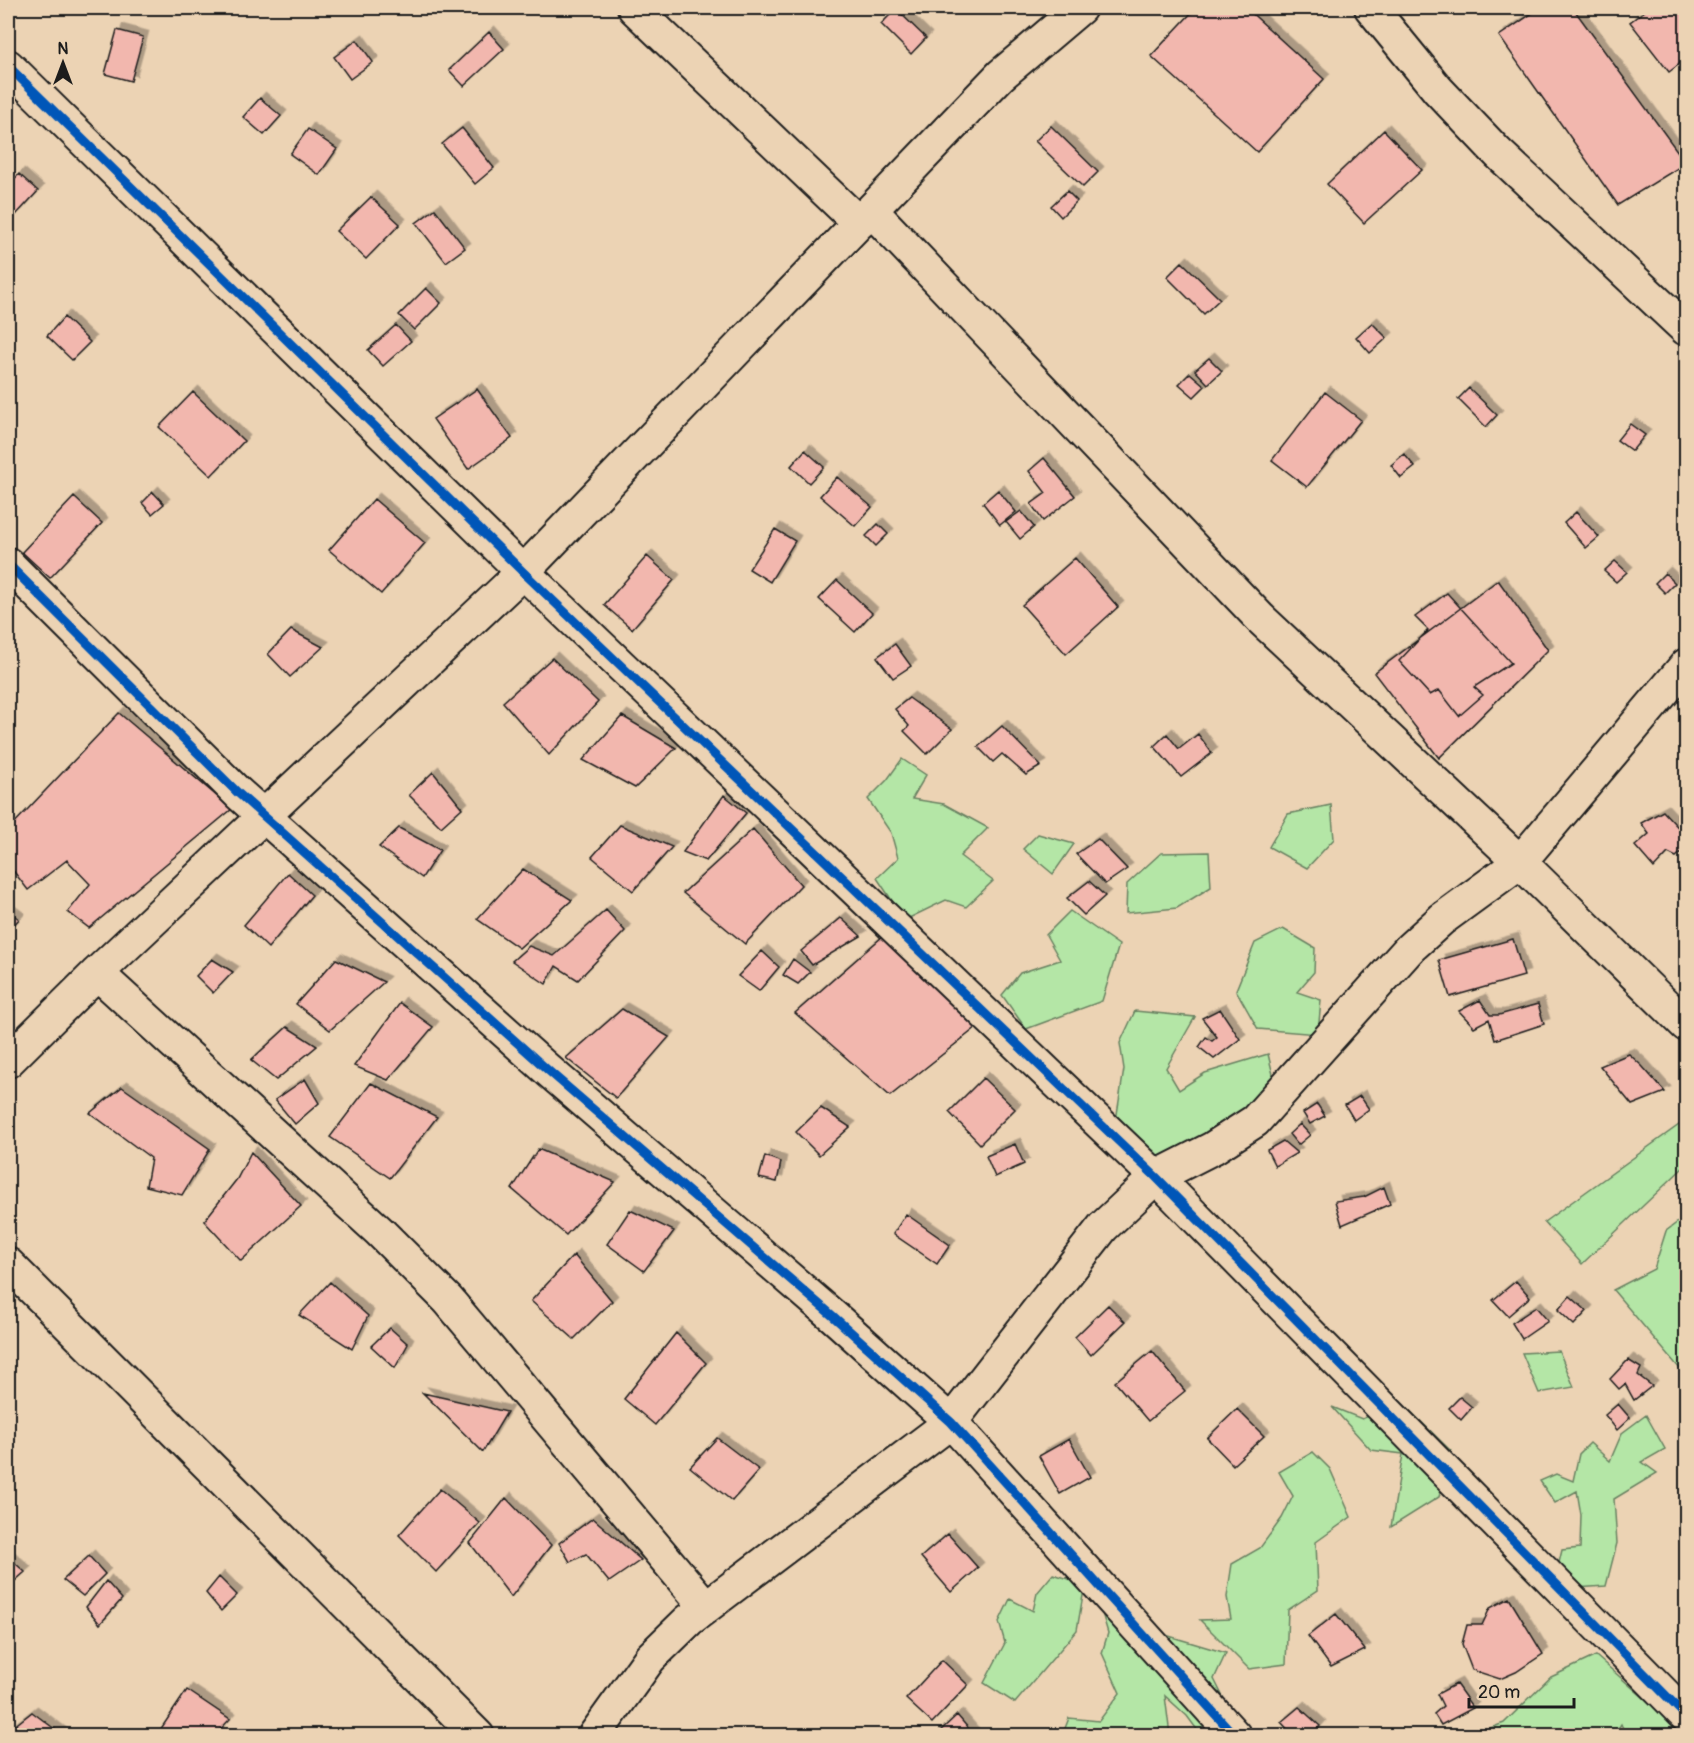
<svg xmlns="http://www.w3.org/2000/svg" width="1694" height="1743" font-family="Pangolin,sans-serif">
	<style>
		.green { fill: #b4e6a6; stroke: #688161; stroke-width: 1.5 }
		.building { fill: #f2b7ae; stroke: #1c1c1c; stroke-width: 1.5; filter: url(#shadow) }
		.lines { fill: none; stroke-linecap: round; stroke-linejoin: round }
		.street-casing { stroke: #1c1c1c; stroke-width: 36 }
		.street { stroke: #ecd3b4; stroke-width: 32 }
		.cycleway-casing { stroke: #ecd3b4; stroke-width: 13 }
		.cycleway { stroke: #0057b8; stroke-width: 9 }
	</style>
	<defs>
		<filter id="shadow"><feDropShadow dx="5.5" dy="-5.5" stdDeviation="0" flood-color="#0004"/></filter>
	</defs>
	<rect width="100%" height="100%" fill="#ecd3b4"/>
	<filter id="ink" filterUnits="userSpaceOnUse"><feTurbulence type="fractalNoise" baseFrequency=".0167" numOctaves="2"/><feDisplacementMap in="SourceGraphic" scale="12" xChannelSelector="R" yChannelSelector="G"/><feConvolveMatrix kernelMatrix="1 2 1 2 8 2 1 2 1" color-interpolation-filters="sRGB"/></filter>
	<g filter="url(#ink)">
		<path class="green" d="M902 759 926 775 912 799 944 804 988 828 960 856 993 881 966 907 946 900 905 920 877 878 898 858 891 833 868 799 887 780Z
			M1331 805 1334 839 1307 868 1269 847 1288 814Z
			M1038 834 1074 844 1053 874 1023 849Z
			M1209 852 1211 887 1177 908 1126 913 1127 884 1161 853Z
			M1070 911 1119 945 1102 1001 1026 1029 1002 995 1020 973 1060 960 1046 935Z
			M1283 929 1315 948 1314 972 1297 992 1321 1000 1318 1034 1258 1029 1236 990 1255 943Z
			M1135 1011 1195 1017 1166 1068 1179 1090 1205 1073 1268 1054 1277 1091 1219 1132 1156 1162 1115 1127 1124 1069 1120 1043Z
			M1686 1120V1165L1582 1264 1544 1222Z
			M1686 1216V1376L1613 1290 1654 1269 1666 1231Z
			M1559 1351 1574 1387 1539 1393 1522 1353Z
			M1401 1402 1451 1451 1439 1497 1391 1527 1403 1454 1371 1450 1332 1407 1362 1419Z
			M1646 1415 1665 1449 1642 1462 1657 1473 1614 1499 1617 1543 1606 1586 1575 1588 1557 1571 1562 1550 1580 1548 1581 1515 1577 1491 1555 1503 1540 1481 1556 1474 1573 1481 1579 1454 1590 1443 1610 1461 1622 1433Z
			M1313 1452 1330 1469 1351 1517 1316 1542 1318 1590 1288 1610 1286 1664 1249 1669 1200 1620 1231 1619 1227 1597 1232 1564 1260 1548 1282 1518 1293 1496 1279 1472Z
			M1053 1574 1085 1584 1077 1630 1015 1703 984 1683 1005 1643 999 1622 1010 1599 1033 1611 1037 1593Z
			M1124 1599 1152 1631 1226 1653 1214 1679 1232 1715 1225 1735H1201L1187 1716 1165 1696 1170 1735 1062 1736 1069 1718 1099 1721 1120 1693 1102 1653 1108 1633 1102 1613Z
			M1596 1656 1677 1727 1672 1736 1626 1735 1621 1724 1614 1735 1469 1736 1504 1723 1551 1677Z"/>
		<path class="building" d="M1196 8H1246L1324 79 1257 152 1151 56Z
			M1540 8H1573L1686 163 1618 205 1499 36Z
			M1649 8H1686V59L1669 72 1630 22Z
			M896 9 926 38 911 54 881 24Z
			M117 30 143 37 131 81 105 74Z
			M489 32 504 49 464 86 449 70Z
			M357 40 373 62 350 79 334 57Z
			M260 98 281 116 264 135 243 117Z
			M1051 126 1098 172 1083 187 1035 141Z
			M462 128 494 168 475 184 442 144Z
			M308 129 337 149 319 175 290 154Z
			M1384 130 1422 170 1364 223 1327 184Z
			M19 174 38 191 16 215 8 207V186Z
			M1067 191 1077 201 1061 217 1051 206Z
			M371 197 400 224 366 259 336 231Z
			M435 209 465 248 446 262 416 223Z
			M1182 262 1220 299 1204 314 1167 277Z
			M426 288 441 303 414 330 399 315Z
			M64 317 90 342 72 360 47 336Z
			M1372 323 1387 338 1370 353 1356 337Z
			M396 325 411 341 383 366 368 350Z
			M1209 358 1222 371 1208 384 1195 370Z
			M1190 373 1205 386 1194 397 1179 384Z
			M1469 388 1497 415 1486 427 1458 399Z
			M477 389 512 438 468 469 433 419Z
			M193 392 244 441 211 476 159 427Z
			M1325 392 1361 420 1307 487 1272 460Z
			M1630 424 1645 435 1632 451 1617 440Z
			M805 450 824 467 809 483 791 466Z
			M1404 454 1415 467 1401 478 1391 465Z
			M1044 458 1075 496 1043 521 1031 504 1046 493 1029 471Z
			M837 477 872 507 855 526 820 496Z
			M998 490 1016 512 1000 525 983 503Z
			M153 492 164 504 152 514 142 503Z
			M74 497 102 523 50 578 22 552Z
			M374 499 425 543 381 594 329 550Z
			M1021 511 1034 527 1020 539 1006 522Z
			M1576 512 1599 537 1586 548 1564 523Z
			M878 524 888 534 876 546 866 536Z
			M775 529 795 541 770 582 749 569Z
			M647 556 674 580 632 629 604 605Z
			M1075 558 1118 607 1066 654 1022 605Z
			M1615 561 1627 572 1616 582 1604 571Z
			M1665 573 1675 583 1665 593 1655 583Z
			M837 580 872 613 855 632 819 599Z
			M1498 580 1548 650 1439 758 1374 673Z
			M1447 593 1511 663 1474 687 1483 695 1459 716 1439 690 1430 695 1399 661 1428 630 1415 617Z
			M291 630 323 647 290 677 268 654Z
			M895 644 911 666 893 678 877 657Z
			M552 658 598 702 549 755 503 702Z
			M909 698 952 729 927 754 904 731 909 726 895 709Z
			M119 713 232 809 89 928 68 912 90 884 67 860 28 890 8 864V830Z
			M622 716 676 748 635 788 583 760Z
			M1002 726 1041 766 1026 775 1002 754 993 762 978 747Z
			M1167 734 1179 749 1198 734 1212 753 1181 777 1154 746Z
			M433 772 462 808 441 827 409 795Z
			M724 795 746 813 706 861 683 852Z
			M1663 811 1686 836V848L1676 857 1668 853 1654 868 1635 846 1649 834 1641 823Z
			M620 825 672 847 633 891 592 857Z
			M399 828 440 850 422 878 379 847Z
			M753 829 801 885 745 944 683 893Z
			M1098 839 1127 869 1105 884 1076 854Z
			M523 869 572 900 519 948 477 919Z
			M288 873 312 895 268 948 244 925Z
			M1089 881 1105 896 1084 915 1067 898Z
			M606 910 625 931 578 980 556 966 546 984 512 961 529 946 554 956Z
			M8 911 19 919 8 931Z
			M841 918 861 936 812 965 801 951Z
			M882 937 982 1023 890 1096 795 1013Z
			M1513 939 1524 976 1450 997 1439 960Z
			M762 951 779 967 759 991 738 976Z
			M212 959 233 972 213 993 196 976Z
			M336 959 384 982 330 1030 296 1004Z
			M793 959 810 972 798 984 783 975Z
			M1480 1000 1490 1015H1499L1538 1004 1544 1024 1495 1040 1489 1019 1474 1027 1459 1011Z
			M400 1003 433 1027 388 1080 354 1066Z
			M622 1009 669 1037 616 1098 566 1058Z
			M1220 1009 1240 1039 1214 1059 1199 1047 1206 1037 1212 1041 1217 1037 1202 1018Z
			M287 1027 317 1046 276 1080 251 1060Z
			M1629 1054 1642 1066 1665 1092 1632 1105 1600 1066Z
			M983 1078 1015 1109 980 1144 949 1112Z
			M305 1079 319 1103 295 1124 275 1100Z
			M371 1083 437 1117 390 1178 330 1137Z
			M122 1087 210 1149 182 1195 146 1186 151 1158 90 1113Z
			M1360 1096 1369 1109 1354 1120 1345 1105Z
			M1317 1104 1325 1116 1310 1124 1303 1113Z
			M821 1108 850 1127 819 1155 796 1132Z
			M1300 1124 1310 1135 1298 1145 1289 1134Z
			M1283 1141 1297 1153 1275 1166 1267 1150Z
			M1015 1144 1024 1164 995 1177 986 1156Z
			M538 1149 615 1182 566 1235 512 1189Z
			M251 1152 301 1206 241 1261 204 1221 237 1179Z
			M765 1156 781 1162 777 1182 759 1178Z
			M1384 1187 1390 1204 1342 1225 1335 1201 1364 1197Z
			M630 1210 674 1231 644 1271 607 1244Z
			M906 1214 950 1245 937 1264 893 1234Z
			M574 1255 612 1301 574 1339 531 1301Z
			M1516 1281 1530 1297 1508 1316 1493 1300Z
			M330 1282 368 1316 352 1349 299 1315Z
			M1570 1296 1587 1311 1574 1325 1558 1310Z
			M1108 1305 1125 1322 1091 1355 1075 1337Z
			M1536 1307 1548 1321 1522 1339 1512 1323Z
			M390 1328 408 1344 395 1368 371 1346Z
			M676 1333 706 1363 655 1425 624 1399Z
			M1152 1351 1185 1391 1148 1421 1115 1382Z
			M1628 1360 1641 1368 1638 1375 1652 1386 1634 1400 1625 1384 1619 1389 1610 1379Z
			M423 1393 507 1412 483 1452Z
			M1460 1397 1472 1407 1461 1420 1449 1408Z
			M1618 1404 1630 1418 1617 1430 1605 1415Z
			M1237 1409 1264 1436 1233 1465 1207 1438Z
			M717 1438 759 1470 732 1501 690 1467Z
			M1069 1439 1090 1477 1060 1494 1039 1456Z
			M440 1489 480 1523 436 1572 399 1535Z
			M506 1498 551 1545 511 1597 470 1543Z
			M593 1518 641 1560 609 1582 586 1554 570 1562 559 1543Z
			M948 1534 978 1568 951 1592 921 1557Z
			M89 1556 105 1574 83 1596 63 1580Z
			M8 1557 25 1572 8 1587Z
			M219 1577 237 1595 221 1611 206 1593Z
			M106 1581 122 1599 100 1624 86 1607Z
			M1509 1598 1543 1654 1516 1672 1500 1679 1472 1670 1462 1644 1467 1625H1482L1490 1608Z
			M1336 1614 1365 1650 1331 1667 1308 1636Z
			M942 1660 968 1685 932 1723 906 1699Z
			M1456 1684 1473 1708 1441 1725 1434 1714 1443 1706 1437 1694Z
			M187 1690 230 1719 214 1736H156Z
			M1299 1707 1320 1726 1311 1736H1294L1281 1722Z
			M32 1712 64 1736H8V1731Z
			M957 1715 975 1736H943L939 1732Z"/>
		<g class="lines">
			<defs>
				<path id="street" d="M634 8 859 223
					M1371 8 1438 90 1498 153 1686 329
					M8 66 523 572 1156 1177 1686 1716
					M872 211 1261 619 1520 862 1686 1025
					M8 564 238 793 550 1072 834 1317 951 1422 1235 1736
					M97 973 379 1231 448 1300 706 1607
					M8 1061 97 973 523 572 1001 75 1080 8
					M8 1264 478 1736
					M594 1736 650 1658 689 1620 951 1422 1103 1227 1156 1177 1213 1148 1255 1121 1410 948 1442 919 1520 862 1686 665"/>
			</defs>
			<use href="#street" class="street-casing"/>
			<use href="#street" class="street"/>
			<defs>
				<path id="cycleway" d="M8 66 523 572 1156 1177 1686 1716
					M8 564 238 793 550 1072 834 1317 951 1422 1235 1736"/>
			</defs>
			<use href="#cycleway" class="cycleway-casing"/>
			<use href="#cycleway" class="cycleway"/>
		</g>
	</g>
	<rect width="1694" height="1743" fill="none" stroke="#ecd3b4" stroke-width="30"/>
	<rect x="15" y="15" width="1664" height="1713" fill="none" stroke="#1c1c1c" stroke-width="2" filter="url(#ink)"/>
	<g transform="translate(63 63)" stroke="#ecd3b4" stroke-width="4.5" paint-order="stroke">
	<path d="M0-4.5L10 22L0 15L-10 22Z" fill="#1c1c1c"/>
	<text y="-9" font-size="16" font-weight="bold" text-anchor="middle" fill="#1c1c1c">N</text>
	</g>
	<path d="M1469 1698v9h105v-9" fill="none" stroke="#1c1c1c" stroke-width="3"/>
	<text x="1478" y="1698" font-size="18" fill="#1c1c1c" stroke="#ecd3b4" stroke-width="4.5" paint-order="stroke">20 m</text>
</svg>
